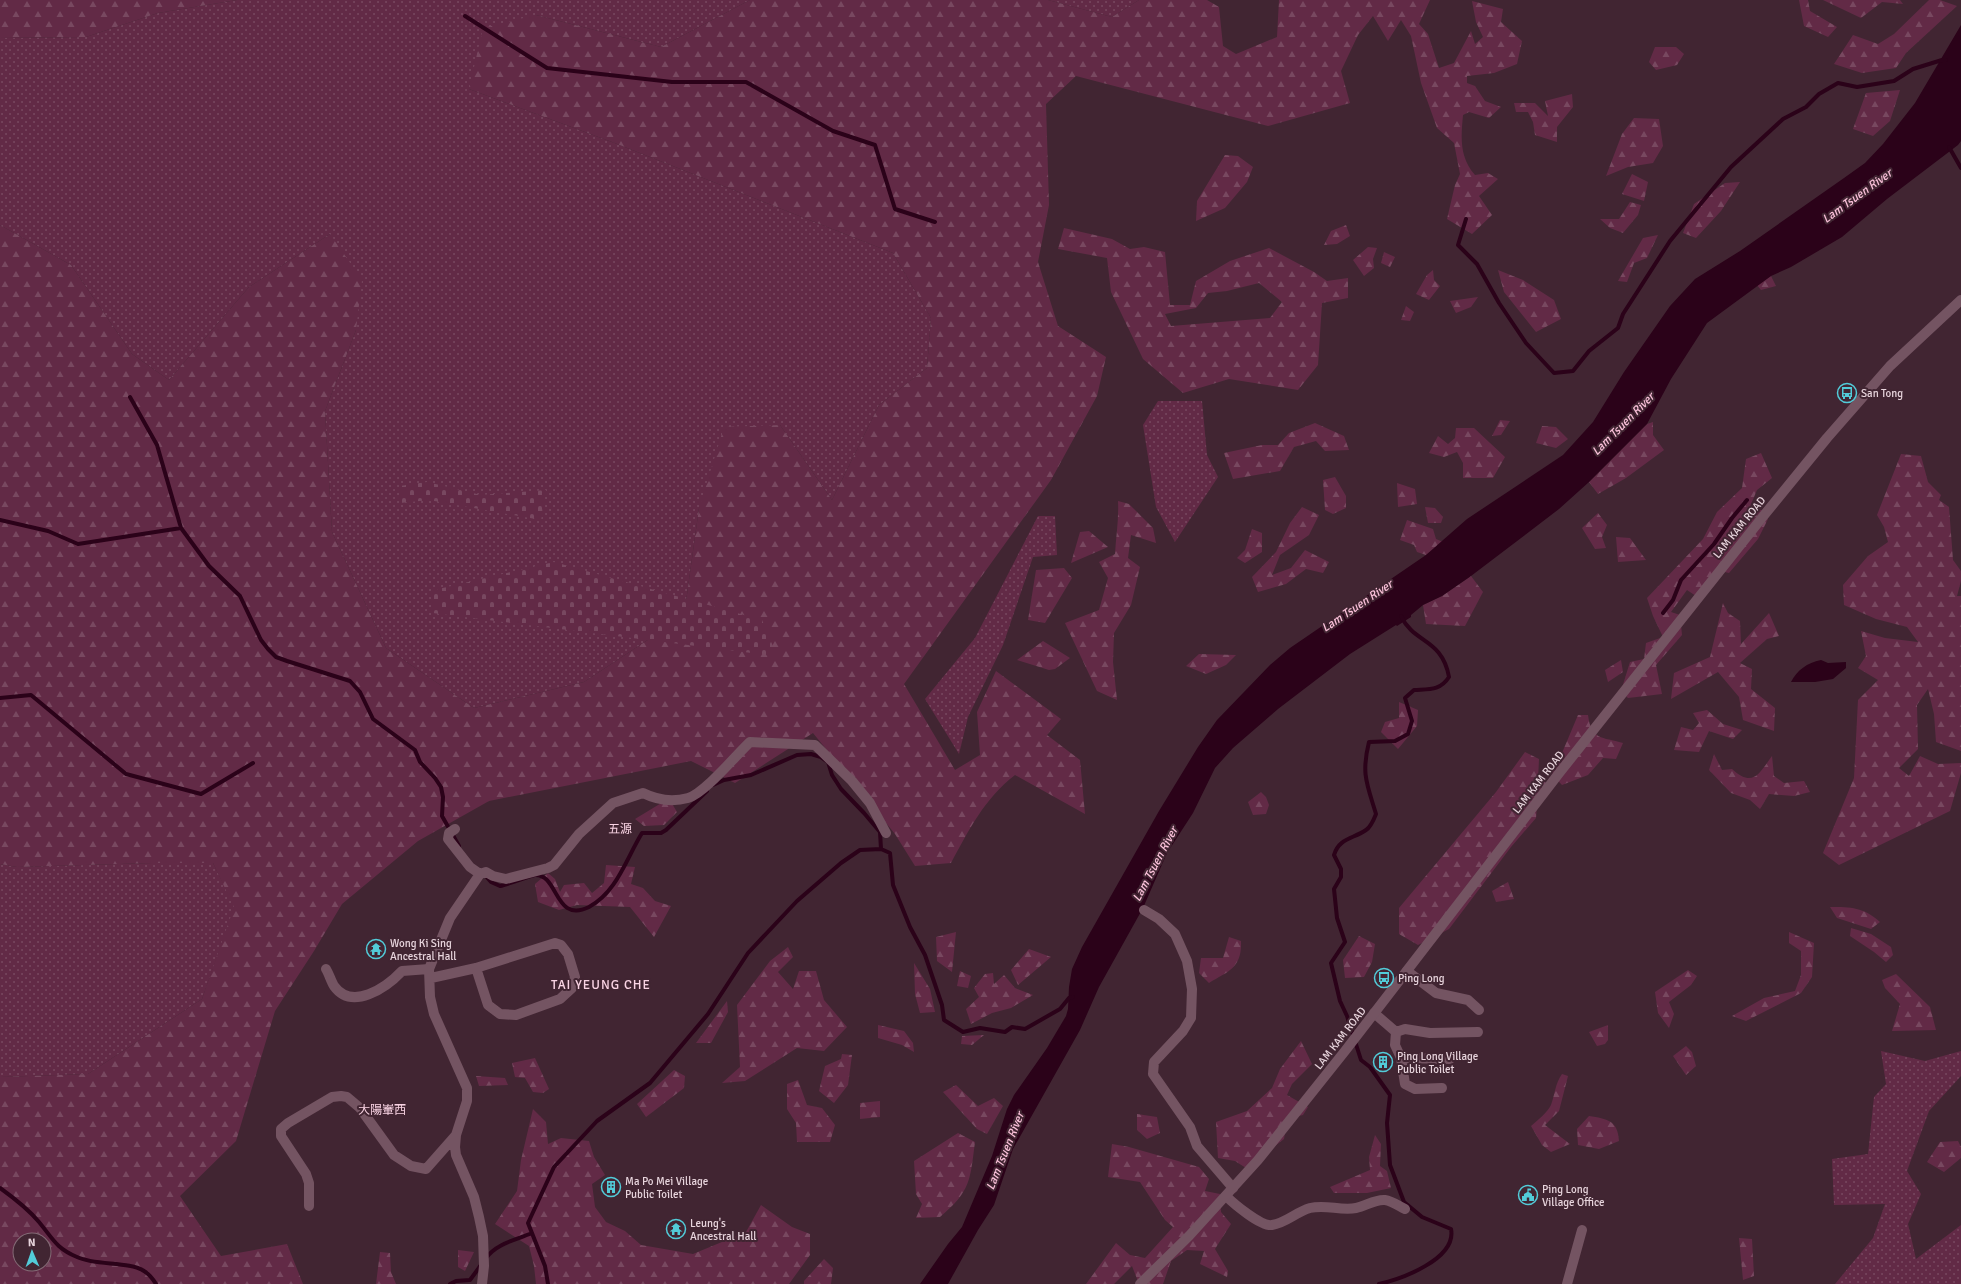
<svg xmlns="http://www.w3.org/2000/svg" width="1961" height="1284" font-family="Signika,'Noto Sans TC',sans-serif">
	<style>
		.grass { fill: url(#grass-dots) }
		.forest { fill: url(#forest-firs); fill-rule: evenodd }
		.cemetery { fill: url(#cemetery-stones) }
		.water { fill: #2b0219 }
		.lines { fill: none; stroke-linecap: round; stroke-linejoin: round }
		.stream { stroke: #2b0219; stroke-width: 4 }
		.minor { stroke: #745462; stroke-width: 10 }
		.secondary { stroke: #745462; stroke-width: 10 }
		.labels { text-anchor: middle; stroke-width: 4; stroke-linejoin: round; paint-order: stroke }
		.poi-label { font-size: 11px; fill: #e8d5dd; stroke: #412532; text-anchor: start }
		.street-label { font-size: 11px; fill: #e8d5dd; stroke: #412532 }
		.water-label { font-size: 12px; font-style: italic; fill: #fcc2db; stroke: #412532 }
		.neighbourhood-label { font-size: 12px; fill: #fad4e4; stroke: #412532 }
		.quarter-label { font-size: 13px; letter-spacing: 1px; fill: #fad4e4; stroke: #412532 }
	</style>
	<defs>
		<pattern id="grass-dots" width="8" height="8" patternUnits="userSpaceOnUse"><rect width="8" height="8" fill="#622a46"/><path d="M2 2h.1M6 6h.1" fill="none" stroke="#784860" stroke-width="1.8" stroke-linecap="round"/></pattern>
		<pattern id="forest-firs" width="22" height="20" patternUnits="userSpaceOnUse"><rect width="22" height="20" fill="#622a46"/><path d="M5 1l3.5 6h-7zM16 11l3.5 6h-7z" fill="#784860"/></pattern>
		<pattern id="cemetery-stones" width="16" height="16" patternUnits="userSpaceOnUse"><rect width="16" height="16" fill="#622a46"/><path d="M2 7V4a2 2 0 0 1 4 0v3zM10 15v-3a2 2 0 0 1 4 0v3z" fill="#784860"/></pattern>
	</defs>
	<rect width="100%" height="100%" fill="#412532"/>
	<path class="grass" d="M237 0H750L661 47 536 15 469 89 612 142 893 253 931 318 927 368 879 405 832 500 780 425 699 508 684 616 584 682 474 708 386 648 332 532 325 411 356 330 330 234 249 287 169 380 132 354 71 265 0 225V38L86 37 158 13Z
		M1048 0H1139L1112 17Z
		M1158 401H1202L1207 455 1218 477 1175 542 1156 507 1143 425Z
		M1038 516H1055L1057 555 1033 557 1003 645 968 717 959 754 925 699 975 638Z
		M153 863H213L235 907 202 999 88 1074 0 1077V864L17 867Z
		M1881 1051 1925 1061 1961 1051V1076L1929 1111 1907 1171 1921 1194 1908 1224 1916 1259 1961 1225V1284H1835L1873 1238 1885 1204 1834 1205 1832 1159 1868 1154 1874 1097 1886 1084Z"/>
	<path class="forest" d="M0 0H237L158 13 86 37 0 38Z
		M750 0H1048L1112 17 1139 0H1207L1219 7 1223 46 1236 54 1277 37 1279 0H1430L1419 24 1428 34 1439 68 1454 63 1471 31 1475 44 1483 37 1476 22 1472 1 1503 9 1501 22 1522 41 1517 64 1494 73 1467 76V83L1475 86 1485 101 1501 107 1489 118 1469 112 1463 115C1461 137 1459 157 1475 175L1488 173 1498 179 1479 196 1492 215 1472 234 1447 219 1455 185 1460 174 1454 143 1437 128 1421 83 1411 36 1401 20 1388 41 1373 16 1358 35 1341 71 1350 103 1268 126 1076 76 1046 104 1049 205 1038 262 1058 326 1106 357 1097 396 1051 480 904 684 955 770 980 755 977 712 996 671 1061 719 1047 735 1080 760 1085 814 1015 775C984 799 969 830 951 863L915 866 895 834 813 733 735 783 691 761 489 801 418 841 342 904 314 951 275 1011 236 1141 180 1196 221 1256 287 1244 303 1284H0V1077L88 1074 202 999 234 907 213 863H153L17 867 0 864V225L71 265 132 354 169 380 249 287 330 234 362 280 356 330 325 411 332 532 386 648 474 708 584 682 684 616 699 508 724 427 780 425 832 500 879 405 927 368 931 318 893 253 612 142 469 89 483 28 536 15 661 47ZM20 1240H44V1264H20Z
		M1799 0H1808L1810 11 1837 27 1828 37 1804 26Z
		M1823 0H1900L1903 4 1882 2 1861 18Z
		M1929 0H1940L1957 6 1906 53 1896 68 1862 73 1834 64 1853 35 1878 44 1894 34Z
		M1655 47H1676L1684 54 1677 65 1656 70 1649 62Z
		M1900 90 1890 121 1873 136 1853 129 1866 93Z
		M1572 94 1573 107 1557 127V142L1535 135 1533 122 1528 112H1516L1514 103H1535L1548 116 1545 101Z
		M1634 118 1659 119 1663 146 1653 163 1628 167 1606 176 1622 134Z
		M1225 155 1238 156 1253 167 1247 182 1225 208 1196 221 1197 201Z
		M1632 174 1648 182 1644 201 1622 194Z
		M1740 182 1721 211 1696 238 1683 233 1694 204 1725 183Z
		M1630 202 1641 205 1638 215 1623 233 1610 228 1600 219H1619Z
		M1346 225 1350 236 1337 244 1324 245 1331 231Z
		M1064 228 1112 239 1130 249 1144 247 1165 252 1170 305H1190L1196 281 1230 261 1269 248 1314 272 1327 281 1348 278V298L1322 303 1318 365 1298 390 1229 379 1183 393 1143 359 1111 292 1107 258 1058 249ZM1259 283 1282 302 1270 318 1171 326 1165 314 1196 308 1208 293 1227 291Z
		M1658 235 1647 258 1634 263 1627 282 1618 281 1643 238Z
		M1368 247 1377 248 1373 259 1374 268 1364 276 1353 260Z
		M1384 252 1395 257 1390 267 1381 263Z
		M1433 270 1434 280 1440 286 1429 300 1416 294 1427 275Z
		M1498 270 1523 280 1554 300 1561 319 1536 332 1504 292Z
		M1771 276 1776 286 1761 290 1757 285Z
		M1478 297 1471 307 1456 313 1450 301Z
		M1406 306 1414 312 1410 321 1401 320Z
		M1500 420 1510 421 1501 435 1492 436Z
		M1653 422V435L1664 450 1626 478 1598 494 1589 482 1647 424Z
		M1315 423 1344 436 1349 450 1325 451 1316 441 1294 447 1280 471 1233 479 1224 453 1262 445H1278L1289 433Z
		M1542 426 1556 427 1568 439 1556 448 1536 443Z
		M1456 428H1474L1505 457 1493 478H1463V463L1457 452 1444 457 1429 453 1438 436 1448 444 1455 438Z
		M1761 453 1772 478 1757 490 1749 509 1762 510 1768 519 1758 539 1729 573 1716 570 1696 596 1687 590 1671 612 1680 615 1682 635 1656 665 1662 694 1628 698 1621 691 1630 662 1644 659 1646 643 1663 637 1653 616 1647 598 1703 539 1717 512 1742 488 1746 459Z
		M1901 454 1921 456 1928 482 1941 495 1939 500 1949 507 1953 560 1961 571V581L1957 596H1961V751L1936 742 1934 714 1928 689 1917 705 1918 749 1899 768 1909 776 1920 756 1938 764 1961 763V773L1950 811 1839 865 1823 853 1854 778 1858 700 1878 680 1858 668 1866 656 1861 631 1885 638 1918 642 1907 627 1876 619 1844 605 1843 585 1868 556 1888 542 1884 527 1877 515Z
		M1335 477 1346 496V508L1333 514 1325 510 1323 480Z
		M1397 483 1415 489 1417 504 1398 507Z
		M1118 501 1129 504 1153 528 1156 543 1131 535 1128 558 1140 567 1131 605 1114 633 1113 662 1117 700 1097 691 1065 623 1099 610 1108 578 1099 562 1115 554C1116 536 1119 519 1118 501Z
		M1302 507 1319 515 1309 535 1280 555 1272 575 1291 568 1305 550 1329 562 1323 573 1306 569 1286 584 1258 592 1252 577 1276 552 1290 523Z
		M1425 507 1435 508 1443 517 1441 523H1428Z
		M1598 513 1607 525 1602 537 1606 548 1595 549 1582 528Z
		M1407 520 1433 529 1436 539 1443 542 1426 555 1417 552 1414 545 1400 540Z
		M1252 529 1262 533V552L1245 563 1237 558 1245 550Z
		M1089 531 1108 547 1071 563 1080 532Z
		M1616 537 1630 538 1646 560 1618 562Z
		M1064 568 1072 578 1045 623 1028 620 1036 570Z
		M1471 576 1483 592 1465 626 1426 624 1423 605 1442 596Z
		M1723 603 1728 613 1740 621 1741 644 1769 613 1779 636 1767 639 1740 663 1752 669 1751 689 1775 708 1774 731 1743 720 1739 697 1718 672 1671 699 1674 673 1710 657Z
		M1043 641 1070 658 1055 669 1049 670 1017 660Z
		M1199 654 1236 655 1226 665 1206 674 1186 666Z
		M1621 660 1623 672 1608 682 1605 670Z
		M1399 702 1418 710 1417 726 1398 749 1381 732 1385 722 1399 718Z
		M1707 710 1723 724 1742 730 1733 739 1709 731 1699 752 1674 750 1681 727 1693 730 1699 723 1693 713Z
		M1578 715H1588C1591 740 1602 737 1623 743L1616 759 1603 758 1588 775 1562 785 1547 769 1562 753Z
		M1525 752 1539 759 1538 780 1547 783 1538 794 1536 818 1511 847 1449 929 1418 945 1399 934V908L1496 792Z
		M1714 754 1722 770 1732 769C1753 788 1759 774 1772 756L1774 776 1784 783 1804 781 1810 792 1794 796 1769 794 1760 809 1750 800 1731 793 1709 770Z
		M1261 792 1266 797 1269 805 1266 814 1253 815 1248 802Z
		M663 802H671L677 812 664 825 644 826 635 819Z
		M606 865 635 867 631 884 643 888 655 901 671 906 654 937 630 907 577 905 559 910 538 902 535 884 548 873 555 879 560 892 564 885 584 883 592 893 604 883Z
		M1508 882 1514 899 1496 902 1492 891Z
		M1830 907C1851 907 1863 907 1880 922L1871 929 1837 918Z
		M1851 928 1871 934 1891 947 1893 955 1886 962 1874 952 1850 936Z
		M956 932 952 972 937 961 936 937Z
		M1789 932 1814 943 1812 977 1801 993 1746 1021 1732 1016 1764 998 1795 991 1801 975V951L1789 943Z
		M1359 936 1375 944 1372 962 1364 977 1345 978 1343 960Z
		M1229 937 1241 941C1242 968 1229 971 1209 983L1199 973 1201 958H1223Z
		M788 947 793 957 778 972 793 989 799 971H816L824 1000 847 1027 824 1051 797 1048 745 1081 722 1083 740 1067 737 1005 770 961Z
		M1029 949 1051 957 1018 985 1011 970Z
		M914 963 930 989 935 1012 920 1013 915 994Z
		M1688 970 1697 976 1691 985 1669 1002 1674 1014 1669 1028 1658 1013 1655 992Z
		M960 971 971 976 968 988 957 986Z
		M993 973 994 984 1004 975 1015 988 1033 995 1011 1008 992 1013 971 1024 966 1009 979 997 974 988 985 974Z
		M1896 974 1930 1007 1936 1030 1892 1031 1900 1004 1885 988 1882 980Z
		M727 1001 728 1012 711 1043H696Z
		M878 1025 904 1031 913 1043 914 1052 902 1045 878 1038Z
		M1608 1025V1040L1605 1044 1597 1046 1589 1032Z
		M984 1035 972 1045 961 1044 962 1036Z
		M1301 1041 1312 1064 1292 1084 1287 1095 1308 1107 1303 1115 1287 1119 1284 1139 1246 1168 1235 1161 1218 1158 1216 1122 1247 1111 1272 1088 1280 1069Z
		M1686 1046 1692 1052 1696 1066 1686 1075 1673 1056Z
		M842 1054 852 1055 848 1085 834 1103 819 1091 825 1066 841 1059Z
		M535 1058 549 1089 543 1093 533 1092 525 1078 515 1077 512 1063Z
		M674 1070 685 1076 684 1088 646 1117 637 1104Z
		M1562 1074 1568 1076 1559 1111 1545 1125 1570 1144 1551 1152 1542 1145 1531 1126C1538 1120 1547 1113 1551 1105 1555 1094 1555 1084 1562 1074Z
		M476 1076 505 1078 508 1085 479 1086Z
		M798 1080 807 1105 822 1108 835 1125 830 1142H797L796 1123 787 1109V1084Z
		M956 1085 978 1106 994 1098 1003 1106 987 1134 977 1129 943 1092Z
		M880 1101V1117L860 1119V1103Z
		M533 1109 546 1122 548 1144 561 1138 589 1141 594 1157 605 1175 592 1184 595 1207 606 1222 625 1231 641 1245 693 1254 746 1232 761 1205 792 1227 810 1234V1255L789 1284H536L534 1266 529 1246 495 1224 517 1191 521 1160Z
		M1137 1114 1157 1117 1160 1133 1147 1139 1137 1130Z
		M1589 1116C1607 1119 1618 1120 1619 1141L1599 1149 1578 1145 1577 1129Z
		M958 1133 975 1142C970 1180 971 1191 940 1217L916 1218 922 1204 916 1194 914 1161Z
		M1375 1135 1381 1144 1380 1166 1387 1171 1391 1188 1367 1193H1334L1330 1187 1370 1170 1369 1157Z
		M1958 1141 1961 1147V1158L1944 1172 1927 1162 1940 1142Z
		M1112 1144 1129 1147 1199 1167 1209 1179 1205 1191 1220 1194 1221 1212 1231 1224 1215 1249 1228 1271 1227 1277 1200 1264 1204 1251 1187 1250 1171 1261 1163 1284H1139L1132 1266 1114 1284H1086L1116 1243 1130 1255 1145 1258 1173 1227 1165 1220 1140 1182 1108 1177Z
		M1739 1238 1752 1239 1754 1276 1743 1280Z
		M458 1250 474 1252 465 1271 458 1267Z
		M380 1252 390 1253 391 1272 396 1284H376Z
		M824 1259 833 1268 831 1284H804V1281Z"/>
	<path class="cemetery" d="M427 482 481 495 546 490 541 520 429 500 400 503V486Z
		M554 562 762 620 777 656 433 613 430 591Z"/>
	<path class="water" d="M1961 25V141L1958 145 1887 199 1842 237 1791 267 1771 276 1707 323 1671 379 1647 424 1589 482 1559 509 1471 576 1442 596 1423 605 1411 615V617L1397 626 1396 625 1350 654 1278 709 1233 748 1215 768 1193 813 1167 853 1143 908 1099 987 1080 1030 1013 1149 994 1205 978 1230 948 1284H920L948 1244 962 1227 992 1156 1007 1109 1014 1095 1047 1048 1066 1016 1068 1009 1069 987 1072 969 1082 947 1159 811 1198 747 1217 720 1270 665 1290 648 1426 555 1467 519 1563 455 1593 422 1624 372 1670 306 1695 279 1740 251 1844 178 1865 163 1883 144 1915 103Z
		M1821 660 1828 663 1846 662V668L1833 679 1815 682H1791C1797 670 1807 663 1821 660Z"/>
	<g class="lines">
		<path class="stream" d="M465 16 547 68 672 82H746L833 131 875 145 895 209 935 222
			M1949 147 1961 168
			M1466 219 1458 245 1477 264 1499 303 1526 343 1554 373 1573 371 1589 351 1618 328 1623 314 1670 241 1731 167 1783 119 1806 107 1819 94 1838 83 1857 87 1894 81 1913 69 1942 60H1946
			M130 397 157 445 181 528
			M0 520 48 531 78 544 181 528 209 566 240 596 261 640 268 649 276 657 287 661 350 681 360 692 373 719 415 750 420 762 435 778 441 787 443 797 442 816 459 846
			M1663 613 1673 600 1681 580 1714 544 1732 518 1747 500
			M0 698 31 695 126 774 201 794 253 763
			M713 785 724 780 751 775 797 755 811 754 821 757 828 762 832 775 841 789 864 813 880 832 881 849
			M485 875 491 882 500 886C509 884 529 876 535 875 559 874 554 924 589 907 617 892 626 859 642 833H661L666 830 707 791
			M0 1188C14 1198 28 1209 39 1222 53 1239 56 1248 77 1257 96 1266 129 1261 144 1271 149 1274 153 1279 156 1284
			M486 1258C497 1243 516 1240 532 1233
			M450 1284 456 1281 470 1280 481 1265
			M548 1284 545 1266 528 1223 554 1167 597 1121 650 1083 708 1014 748 953 797 901 841 863 860 850 881 849 890 853 893 885 910 927 925 955 942 1005 944 1020 963 1032 980 1028 1005 1032 1012 1027 1025 1029 1060 1009 1069 998 1073 997
			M1379 1284C1401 1279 1457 1259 1451 1229L1422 1217 1404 1202 1390 1165 1387 1123 1390 1095 1370 1067 1361 1060 1347 1016 1340 1001 1331 963 1345 942 1337 918 1334 889 1341 877V869L1334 855C1339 838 1353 839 1366 830 1371 827 1374 819 1376 814 1367 784 1361 774 1369 742L1395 741 1408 734 1412 721 1405 698 1414 690C1429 689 1440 691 1449 677 1442 638 1414 644 1401 616"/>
		<path class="minor" d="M455 829 449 833 448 839 470 867 480 874 486 872 493 876 506 879 548 868 554 865 579 834 613 803 643 793C657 800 673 802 688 798 704 794 737 754 750 742L815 745 852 781 870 803 886 833
			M480 874 450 918 429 969 430 997 434 1014 467 1088V1101L456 1135 455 1147 456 1155 474 1197 479 1217 483 1236 484 1266 482 1284
			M1144 910 1159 919 1175 934 1187 961 1192 989 1191 1018 1183 1031 1154 1062 1153 1074 1190 1127 1197 1146 1233 1188
			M326 969C329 974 331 981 334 986 352 1011 386 988 402 971L429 969
			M1407 971 1436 993 1468 1000 1479 1010
			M431 978 476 968 555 943 561 945 568 954 575 977 572 988 560 999 516 1015 500 1014 488 1005 476 968
			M1374 1013 1396 1032
			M1401 1058 1450 1059
			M1442 1088 1415 1089 1405 1084 1401 1058 1395 1045 1396 1032 1405 1029 1430 1033 1478 1032
			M1226 1196C1233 1203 1261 1227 1272 1225 1286 1223 1296 1212 1310 1208 1326 1204 1340 1211 1356 1208 1366 1206 1375 1199 1385 1200 1392 1201 1399 1206 1405 1209
			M309 1206V1183L306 1174 281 1136V1129L288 1123 332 1097 341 1096 347 1097 360 1108 394 1155 411 1166 426 1169 456 1135
			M1567 1284 1582 1230"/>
		<path class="secondary" d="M1140 1284 1189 1236 1258 1160 1345 1051 1560 772 1761 519 1827 438 1890 366 1961 300"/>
	</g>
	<defs>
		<symbol id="bus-ring" viewBox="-11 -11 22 22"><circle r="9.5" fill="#412532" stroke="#52cbd8" stroke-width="1.5"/><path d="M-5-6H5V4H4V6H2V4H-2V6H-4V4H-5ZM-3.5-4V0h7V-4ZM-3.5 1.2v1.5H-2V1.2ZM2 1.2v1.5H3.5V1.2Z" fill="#52cbd8"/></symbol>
		<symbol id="temple-ring" viewBox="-11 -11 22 22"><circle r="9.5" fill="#412532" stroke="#52cbd8" stroke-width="1.5"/><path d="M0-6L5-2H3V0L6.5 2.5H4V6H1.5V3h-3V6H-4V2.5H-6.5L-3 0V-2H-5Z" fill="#52cbd8"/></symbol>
		<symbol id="building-ring" viewBox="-11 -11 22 22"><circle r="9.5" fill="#412532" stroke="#52cbd8" stroke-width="1.5"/><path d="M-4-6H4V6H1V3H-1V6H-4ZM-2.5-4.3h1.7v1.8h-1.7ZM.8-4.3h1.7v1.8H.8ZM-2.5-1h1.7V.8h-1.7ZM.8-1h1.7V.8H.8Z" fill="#52cbd8"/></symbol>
		<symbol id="civic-ring" viewBox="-11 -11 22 22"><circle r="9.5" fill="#412532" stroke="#52cbd8" stroke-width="1.5"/><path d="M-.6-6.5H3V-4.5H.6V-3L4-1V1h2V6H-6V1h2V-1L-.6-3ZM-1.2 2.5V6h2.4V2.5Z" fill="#52cbd8"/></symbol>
	</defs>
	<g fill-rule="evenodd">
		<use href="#bus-ring" x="1836" y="382" width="22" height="22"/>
		<use href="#temple-ring" x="365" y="938" width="22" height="22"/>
		<use href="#bus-ring" x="1373" y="967" width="22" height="22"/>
		<use href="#building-ring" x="1372" y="1051" width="22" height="22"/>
		<use href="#building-ring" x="600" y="1176" width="22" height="22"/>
		<use href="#civic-ring" x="1517" y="1184" width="22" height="22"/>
		<use href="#temple-ring" x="665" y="1218" width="22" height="22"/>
	</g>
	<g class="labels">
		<g class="poi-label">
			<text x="1861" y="397">San Tong</text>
			<text x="390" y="947">Wong Ki Sing<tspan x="390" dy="13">Ancestral Hall</tspan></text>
			<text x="1398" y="982">Ping Long</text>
			<text x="1397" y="1060">Ping Long Village<tspan x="1397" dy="13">Public Toilet</tspan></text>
			<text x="625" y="1185">Ma Po Mei Village<tspan x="625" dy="13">Public Toilet</tspan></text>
			<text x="1542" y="1193">Ping Long<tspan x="1542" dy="13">Village Office</tspan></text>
			<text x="690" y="1227">Leung's<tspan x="690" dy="13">Ancestral Hall</tspan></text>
		</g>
		<g class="street-label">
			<text transform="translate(1739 527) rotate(-51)" y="4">LAM KAM ROAD</text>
			<text transform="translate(1538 782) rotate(-52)" y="4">LAM KAM ROAD</text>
			<text transform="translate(1340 1038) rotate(-52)" y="4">LAM KAM ROAD</text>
		</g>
		<g class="water-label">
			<text transform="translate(1857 196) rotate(-36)" y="4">Lam Tsuen River</text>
			<text transform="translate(1623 424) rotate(-45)" y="4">Lam Tsuen River</text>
			<text transform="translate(1357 606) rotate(-34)" y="4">Lam Tsuen River</text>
			<text transform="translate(1155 864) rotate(-62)" y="4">Lam Tsuen River</text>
			<text transform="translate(1005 1151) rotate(-68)" y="4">Lam Tsuen River</text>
		</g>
		<g class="neighbourhood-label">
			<text x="620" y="833">五源</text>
			<text x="382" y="1114">大陽輋西</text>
		</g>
		<g class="quarter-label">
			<text x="601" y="989">TAI YEUNG CHE</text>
		</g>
	</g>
	<g transform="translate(32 1252) rotate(358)"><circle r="19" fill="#412532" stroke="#846b76"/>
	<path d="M0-3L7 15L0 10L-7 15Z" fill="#52cbd8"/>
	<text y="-6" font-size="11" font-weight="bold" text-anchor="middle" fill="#e8d5dd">N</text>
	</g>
</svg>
